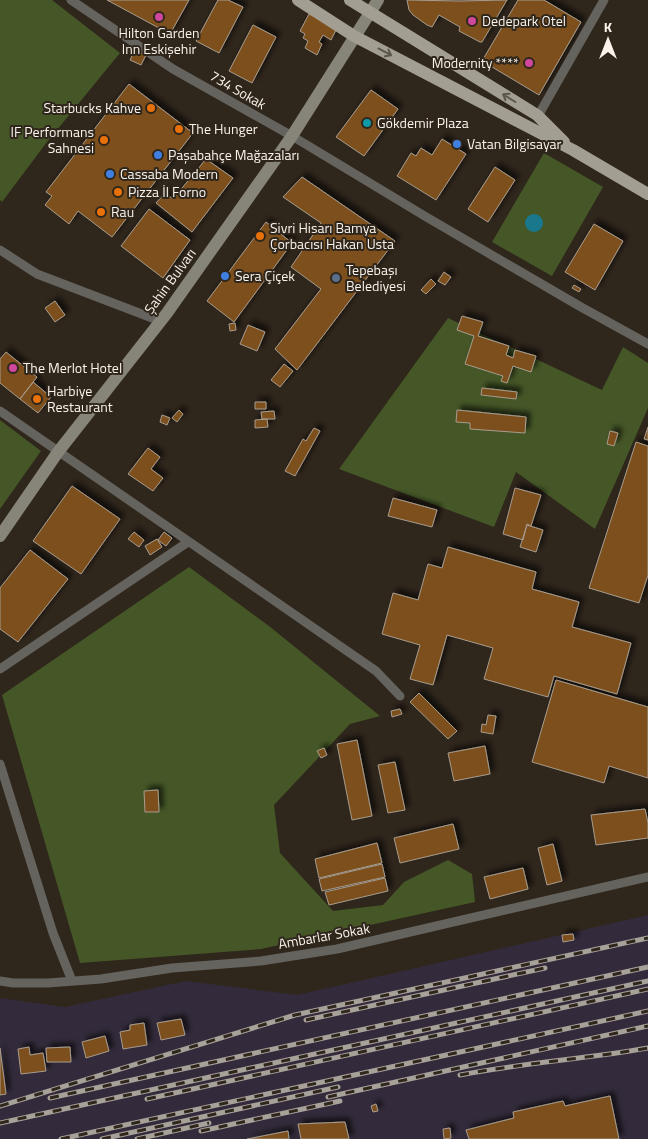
<svg xmlns="http://www.w3.org/2000/svg" width="648" height="1139" font-family="'Titillium Web',sans-serif">
	<style>
		.industrial { fill: #332b3b }
		.green { fill: #455727 }
		.water { fill: #1a788d }
		.building { fill: #7b501b; stroke: #a89c8f; filter: url(#shadow) }
		.lines { fill: none; stroke-linecap: round; stroke-linejoin: round }
		.street { stroke: #65635d; stroke-width: 9 }
		.secondary { stroke: #87847a; stroke-width: 12 }
		.primary { stroke: #a29e91; stroke-width: 12 }
		.rail-casing { stroke: #a8a199; stroke-width: 5 }
		.rail { stroke: #2f261c; stroke-width: 3; stroke-dasharray: 9; stroke-linecap: butt }
		.oneway { stroke: #5d564b }
		.hotel-dot { fill: #d1479c; stroke: #2f261c; stroke-width: 2 }
		.food-dot { fill: #e8710a; stroke: #2f261c; stroke-width: 2 }
		.culture-dot { fill: #0f9aa8; stroke: #2f261c; stroke-width: 2 }
		.shop-dot { fill: #3f7fe0; stroke: #2f261c; stroke-width: 2 }
		.service-dot { fill: #5c6f8a; stroke: #2f261c; stroke-width: 2 }
		.labels { text-anchor: middle; stroke-width: 4; stroke-linejoin: round; paint-order: stroke }
		.poi-label { font-size: 14px; fill: #f9f3ec; stroke: #2f261c; text-anchor: start }
		.street-label { font-size: 14px; fill: #f9f3ec; stroke: #2f261c }
	</style>
	<defs>
		<filter id="shadow"><feDropShadow dx="4.5" dy="-4.5" stdDeviation="2.5" flood-color="#0009"/></filter>
	</defs>
	<rect width="100%" height="100%" fill="#2f261c"/>
	<path class="industrial" d="M648 915V1139H0V998L65 1007 186 981 297 995Z"/>
	<path class="green" d="M0 0H52L120 53 47 142 2 202 0 200Z
		M544 153 603 187 552 276 492 242Z
		M448 318 602 390 623 347 648 363V408L595 529 516 472 494 527 339 469Z
		M0 420 41 451 0 509Z
		M189 567 269 626 380 716 350 724 274 805 280 853 333 911 383 905 404 882 448 860 472 874 475 902 261 949 80 963 2 695Z"/>
	<path class="water" d="M525 223a9 9 0 1 1 18 0a9 9 0 1 1-18 0Z"/>
	<path class="building" d="M107 0H189L170 34Z
		M218 0H228L243 7 219 53 196 41Z
		M407 0 459 1 507 0 482 42H480L459 31 460 27 439 15 432 27 427 25 413 15 409 10Z
		M518 0H544L581 22 539 95 482 61Z
		M309 14 337 28 331 40 323 35 319 42 322 44 317 55 305 48 308 41 303 38 305 34 300 31Z
		M253 25 276 37 252 83 229 71Z
		M135 50 146 55 141 65 130 60Z
		M129 84 193 133 112 237 78 211 69 224 45 205 52 196 46 192Z
		M371 90 398 109 364 156 336 137Z
		M442 139 466 154 436 200 397 176 411 153 416 156 421 148 432 155Z
		M206 159 233 178 192 232 156 203 165 193 173 199Z
		M495 167 515 180 488 222 468 209Z
		M302 177 395 241 297 370 275 349 321 289 291 267 321 223 283 197Z
		M149 209 190 240 163 278 121 246Z
		M266 222 292 243 234 322 207 301Z
		M594 224 623 241 595 290 565 272Z
		M444 272 451 277 445 285 438 281Z
		M431 279 436 284 426 294 421 290Z
		M574 285 581 289 579 292 572 288Z
		M55 301 65 315 55 322 45 308Z
		M462 316 483 322 478 336 509 346 506 355 513 358 515 350 536 356 531 372 513 366 507 383 501 381 503 376 465 364 474 336 457 330Z
		M235 323 236 330 230 331 229 324Z
		M248 325 265 332 257 351 240 344Z
		M6 352 37 377 20 399 0 383V359Z
		M284 364 293 371 280 387 271 380Z
		M33 382 51 397 38 413 20 399Z
		M482 388 517 392 516 399 481 395Z
		M255 402H266V409H255Z
		M179 410 183 414 177 422 172 418Z
		M457 410 526 417 525 433 470 429V423L456 422Z
		M274 411 275 419H262L261 412Z
		M162 415 170 418 167 425 160 422Z
		M267 419 268 427 255 428V420Z
		M648 427V440L644 439Z
		M314 428 320 431 295 476 285 471 303 439 306 441Z
		M610 431 618 433 614 446 607 444Z
		M636 442 648 446V575L639 603 589 588Z
		M148 448 160 457 151 469 163 478 153 491 128 474Z
		M72 486 120 519 81 574 33 541Z
		M515 488 541 495 531 526 527 524 523 540 503 534Z
		M393 498 437 510 432 527 388 516Z
		M527 525 543 530 536 552 520 547Z
		M134 532 144 540 139 547 128 539Z
		M164 532 172 538 166 546 158 540Z
		M157 539 162 547 150 555 145 546Z
		M448 547 536 572 532 589 579 602 572 627 631 643 617 694 554 676 548 697 484 679 493 648 447 635 433 685 410 679 420 645 382 634 393 593 418 600 428 564 442 568Z
		M30 550 68 579 18 642 0 629V588Z
		M556 680 648 707V778L609 766 604 783 532 762Z
		M419 693 457 731 448 739 410 702Z
		M400 709 402 714 392 717 391 711Z
		M488 715 496 716 493 734 481 732 482 724 486 725Z
		M357 740 372 816 352 820 337 744Z
		M485 746 490 774 454 781 448 753Z
		M324 748 327 755 321 758 317 751Z
		M395 762 405 810 388 813 378 765Z
		M158 790 159 812H145L144 791Z
		M645 809 648 823V838L596 845 591 815Z
		M453 824 459 849 400 863 394 838Z
		M377 843 382 863 319 878 315 859Z
		M553 844 562 881 547 885 538 848Z
		M382 864 385 877 322 891 319 879Z
		M523 868 528 889 490 899 484 877Z
		M385 878 388 891 329 905 325 892Z
		M573 934 574 940 563 942 562 935Z
		M181 1019 185 1035 161 1040 157 1023Z
		M144 1023 147 1045 123 1049 120 1032 130 1030V1025Z
		M105 1036 109 1051 86 1058 82 1042Z
		M29 1047 30 1055 43 1053 46 1071 21 1074 18 1049Z
		M70 1047 71 1062H47L46 1048Z
		M0 1048 6 1094 0 1095Z
		M610 1096 619 1139H469L466 1130 514 1118 513 1112 563 1101 565 1106Z
		M376 1104 378 1111 373 1112 371 1106Z
		M345 1122 349 1139H301L298 1124Z
		M450 1128 451 1138 444 1139 443 1129Z
		M288 1131 289 1139H247Z"/>
	<g class="lines">
		<path class="street" d="M71 0 173 69 292 136 428 218 581 307 648 344
			M538 116 604 0
			M0 250 37 274 160 321
			M0 411 376 671 400 696
			M0 669 188 542
			M0 764 53 933 72 981
			M0 981 13 983H48L101 979 172 968 261 961 337 949 648 877"/>
		<path class="secondary" d="M0 536 58 452 167 313 292 136 378 0"/>
		<path class="primary" d="M298 0 354 36 573 150 648 194
			M350 0 537 115 564 142"/>
		<defs>
			<path id="rail" d="M306 1020 545 968
				M460 1075C523 1063 585 1059 648 1048
				M328 1097 648 1026
				M50 1098 648 967
				M147 1099 648 989
				M0 1106 295 1015 648 938
				M0 1123 648 981
				M201 1131 340 1101
				M61 1139 648 1011
				M102 1139 338 1087
				M137 1139 209 1123"/>
		</defs>
		<use href="#rail" class="rail-casing"/>
		<use href="#rail" class="rail"/>
	</g>
	<defs><path id="oneway-shaft" d="M-6 0H5M1.5-3L5.5 0L1.5 3" fill="none" stroke-width="1.6" stroke-linecap="round" stroke-linejoin="round" transform="scale(1.25)"/></defs>
	<g class="oneway">
		<use href="#oneway-shaft" transform="translate(385 52) rotate(28)"/>
		<use href="#oneway-shaft" transform="translate(509 98) rotate(-148)"/>
	</g>
	<g class="hotel-dot">
		<circle cx="159" cy="17" r="5"/>
		<circle cx="472" cy="21" r="5"/>
		<circle cx="529" cy="63" r="5"/>
		<circle cx="13" cy="368" r="5"/>
	</g>
	<g class="food-dot">
		<circle cx="151" cy="108" r="5"/>
		<circle cx="179" cy="129" r="5"/>
		<circle cx="104" cy="140" r="5"/>
		<circle cx="118" cy="192" r="5"/>
		<circle cx="101" cy="212" r="5"/>
		<circle cx="260" cy="236" r="5"/>
		<circle cx="37" cy="399" r="5"/>
	</g>
	<circle class="culture-dot" cx="367" cy="123" r="5"/>
	<g class="shop-dot">
		<circle cx="457" cy="144" r="5"/>
		<circle cx="158" cy="155" r="5"/>
		<circle cx="110" cy="174" r="5"/>
		<circle cx="225" cy="276" r="5"/>
	</g>
	<circle class="service-dot" cx="336" cy="278" r="5"/>
	<g class="labels">
		<g class="poi-label">
			<text x="482" y="26">Dedepark Otel</text>
			<text x="159" y="38" text-anchor="middle">Hilton Garden<tspan x="159" dy="16">Inn Eskişehir</tspan></text>
			<text x="519" y="68" text-anchor="end">Modernity ****</text>
			<text x="141" y="113" text-anchor="end">Starbucks Kahve</text>
			<text x="377" y="128">Gökdemir Plaza</text>
			<text x="189" y="134">The Hunger</text>
			<text x="94" y="137" text-anchor="end">IF Performans<tspan x="94" dy="16">Sahnesi</tspan></text>
			<text x="467" y="149">Vatan Bilgisayar</text>
			<text x="168" y="160">Paşabahçe Mağazaları</text>
			<text x="120" y="179">Cassaba Modern</text>
			<text x="128" y="197">Pizza İl Forno</text>
			<text x="111" y="217">Rau</text>
			<text x="270" y="233">Sivri Hisarı Bamya<tspan x="270" dy="16">Çorbacısı Hakan Usta</tspan></text>
			<text x="346" y="275">Tepebaşı<tspan x="346" dy="16">Belediyesi</tspan></text>
			<text x="235" y="281">Sera Çiçek</text>
			<text x="23" y="373">The Merlot Hotel</text>
			<text x="47" y="396">Harbiye<tspan x="47" dy="16">Restaurant</tspan></text>
		</g>
		<g class="street-label">
			<text transform="translate(238 90) rotate(30)" y="5">734 Sokak</text>
			<text transform="translate(170 281) rotate(-54)" y="5">Şahin Bulvarı</text>
			<text transform="translate(324 936) rotate(-10)" y="5">Ambarlar Sokak</text>
		</g>
	</g>
	<g transform="translate(608 40)" stroke="#2f261c" stroke-width="4" paint-order="stroke">
	<path d="M0-4L9 19L0 12L-9 19Z" fill="#f9f3ec"/>
	<text y="-8" font-size="14" font-weight="bold" text-anchor="middle" fill="#f9f3ec">K</text>
	</g>
</svg>
